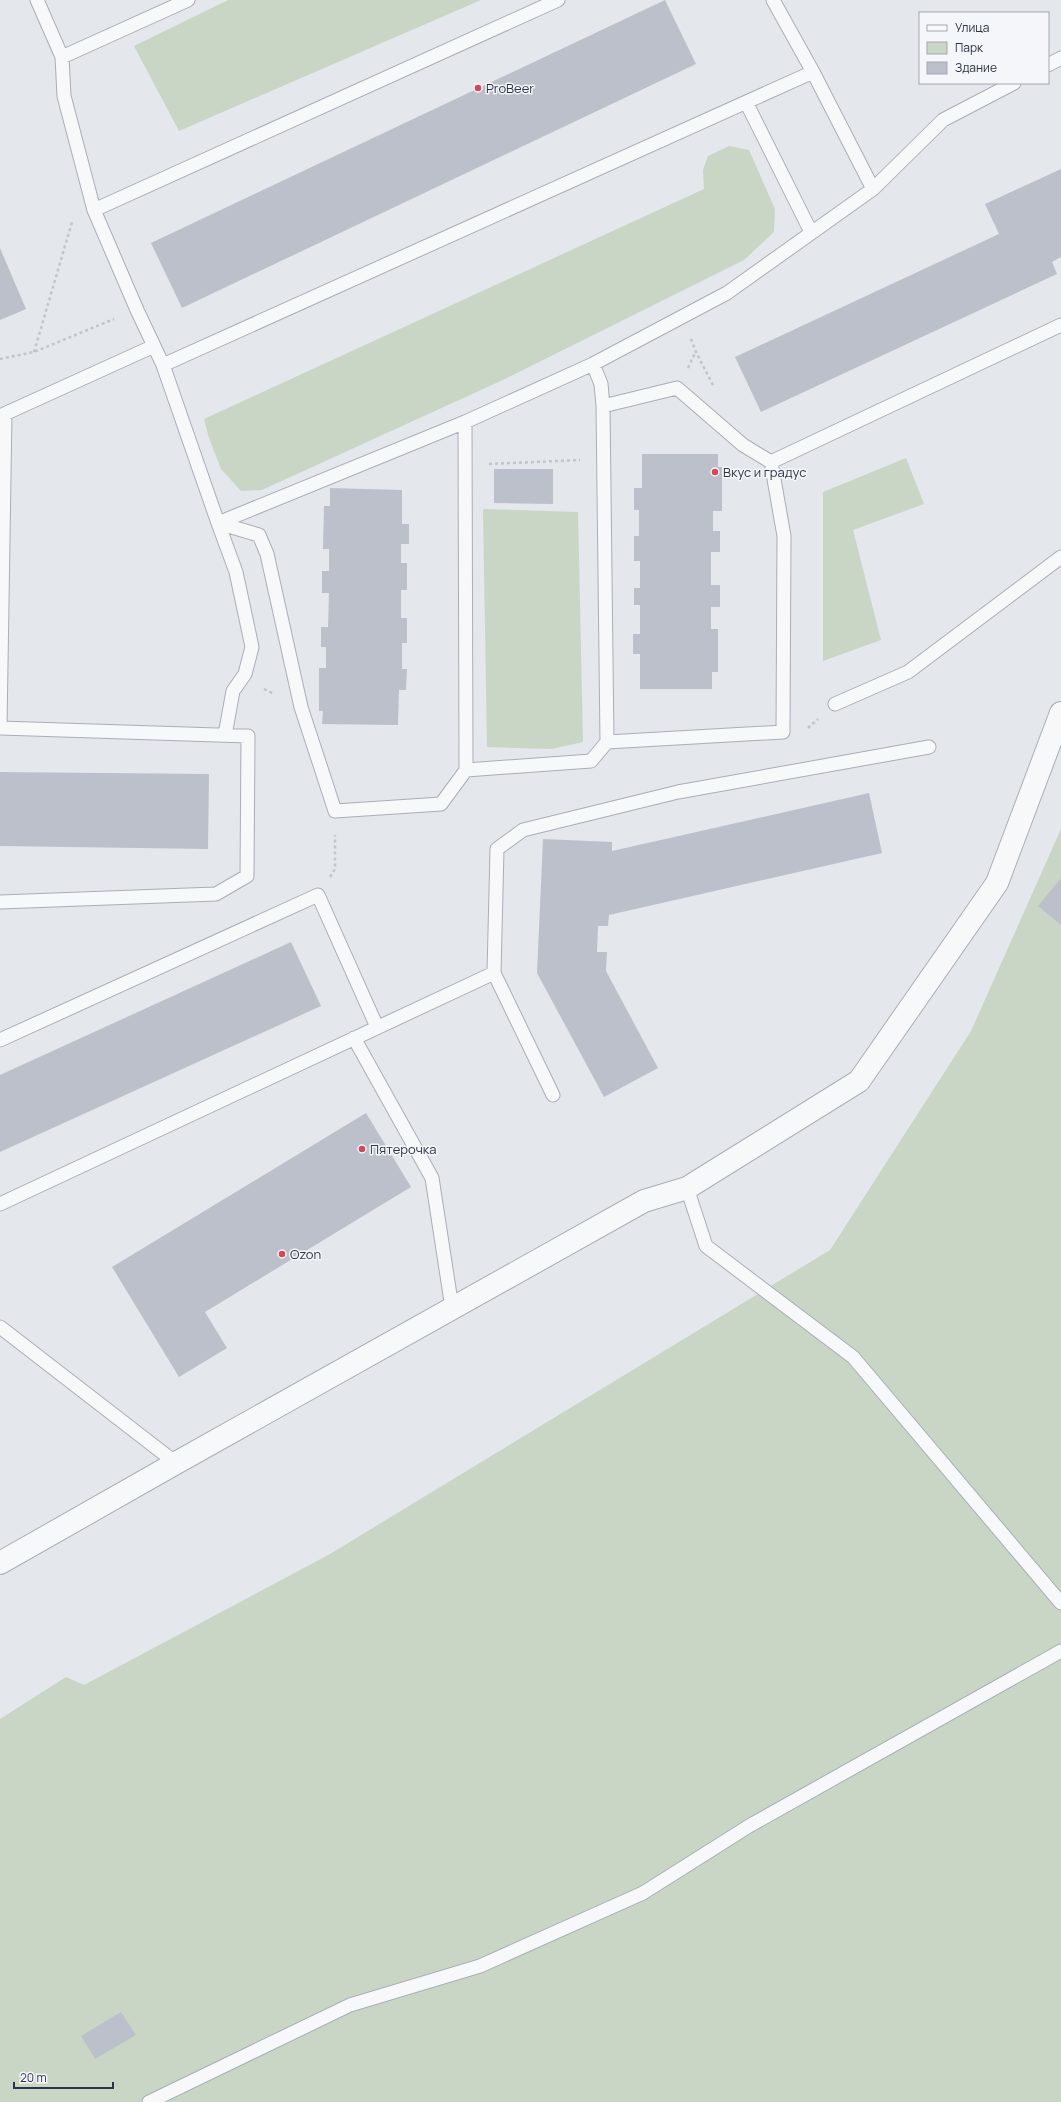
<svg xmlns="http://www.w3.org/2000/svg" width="1061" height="2102" font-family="Manrope,sans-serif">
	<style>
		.green { fill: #c9d6c5 }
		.building { fill: #bbc0ca }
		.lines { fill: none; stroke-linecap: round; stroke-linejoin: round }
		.lane-casing { stroke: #a9aeb7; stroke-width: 15 }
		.street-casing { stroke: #a9aeb7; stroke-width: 24 }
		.path { stroke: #c2c5cb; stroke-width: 2.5; stroke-dasharray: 3 3; stroke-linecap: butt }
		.lane { stroke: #f7f8fa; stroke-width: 13 }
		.street { stroke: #f7f8fa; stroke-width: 22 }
		.poi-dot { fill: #d1495b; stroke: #f4f6f9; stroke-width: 1.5 }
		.labels { text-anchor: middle; stroke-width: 3; stroke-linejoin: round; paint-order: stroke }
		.poi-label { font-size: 13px; fill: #2b3445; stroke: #f4f6f9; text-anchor: start }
	</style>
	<rect width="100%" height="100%" fill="#e4e7ec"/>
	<path class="green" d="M228 0H481L179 131 134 46Z
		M729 146 749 150 775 209 774 232 744 260 505 379 262 490 241 491 221 469 209 438 204 419 704 189 703 170 708 156Z
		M906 458 924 504 853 530 881 640 823 661V492Z
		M483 509 578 512 583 742 551 749 487 747Z
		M1061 829V2102H0V1719L66 1677 84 1685 330 1554 830 1250 971 1031Z"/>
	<path class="building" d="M665 0 696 64 182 308 151 243Z
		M1061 169V257L1052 262 1057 274 761 412 735 357 999 234 985 204Z
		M0 248 26 309 0 320Z
		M642 454H718V467H722V511H713V531H720V552H711V585H720V607H711V629H718V672H712V689H640V654H633V634H640V605H634V588H640V561H634V536H639V510H634V488H642Z
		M494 469H553V504L494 503Z
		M330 488 402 490V524H409V544H401V563H407V590H401V618H407V643H402V669H407L406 690H399L398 725 322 724 323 711H319V668H326V647H321V627H328L329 593H322V571H329V549H323L324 506H330Z
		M0 772 209 774 208 849 0 846Z
		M869 793 882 853 609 915 608 926H598L597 952H607L606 971 658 1068 604 1097 537 973 543 839 612 842V851Z
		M1061 878V925L1038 906Z
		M291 942 321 1006 0 1152V1075Z
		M366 1113 411 1187 205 1312 227 1348 179 1377 112 1267Z
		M121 2012 136 2035 95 2059 81 2036Z"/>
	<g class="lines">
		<defs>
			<path id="lane" d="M37 0 62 57 64 96 94 210
				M558 0 94 210 137 310 163 365 218 523 465 422 593 364 727 293 873 189 943 120 1014 83
				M62 57 188 0
				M1048 65 1061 58
				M813 72 873 189
				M746 102 811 232
				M593 364 601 384 603 406 607 742
				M163 365 813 72 773 0
				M0 416 154 346
				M465 422 466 770
				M771 462 1061 325
				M835 704 908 672 1061 557
				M225 735 233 691 245 674 252 647 236 572 218 523 259 535 267 554 301 707 335 811 441 804 466 770 591 761 607 742 783 732 784 536 771 462 743 445 677 388 603 406
				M0 902 216 894 247 876 248 736 0 728 5 414
				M354 1038 432 1178 452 1308
				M0 1040 318 895 377 1027
				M553 1095 494 973 497 849 523 830 678 792 929 747
				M687 1188 706 1246 853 1357 1061 1603
				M0 1204 494 973
				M0 1327 176 1463
				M149 2102 350 2005 480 1966 643 1893 749 1826 1061 1651"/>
			<path id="street" d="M0 1563 176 1463 644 1201 687 1188 859 1081 997 883 1061 713"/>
		</defs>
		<use href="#lane" class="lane-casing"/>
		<use href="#street" class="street-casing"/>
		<path class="path" d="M691 339 696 352 714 387
			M34 352 72 222
			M0 359 34 352 114 319
			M688 368 695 353
			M489 464 580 460
			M264 689 274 694
			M808 728 818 719
			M330 877 335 869V835"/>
		<use href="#lane" class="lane"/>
		<use href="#street" class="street"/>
	</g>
	<g class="poi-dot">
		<circle cx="478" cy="88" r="4"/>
		<circle cx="715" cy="472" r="4"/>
		<circle cx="362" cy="1149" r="4"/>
		<circle cx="282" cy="1254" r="4"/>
	</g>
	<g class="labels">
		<g class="poi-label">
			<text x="486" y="93">ProBeer</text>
			<text x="723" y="477">Вкус и градус</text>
			<text x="370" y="1154">Пятерочка</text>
			<text x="290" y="1259">Ozon</text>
		</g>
	</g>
	<rect x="919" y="12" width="130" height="72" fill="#f4f6f9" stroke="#a4a8b1"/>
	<rect x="927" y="25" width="20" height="6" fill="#f7f8fa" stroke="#a4a8b1"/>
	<text x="955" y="32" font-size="12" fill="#2b3445">Улица</text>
	<rect x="927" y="42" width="20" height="12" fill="#c9d6c5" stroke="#a4a8b1"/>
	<text x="955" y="52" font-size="12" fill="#2b3445">Парк</text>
	<rect x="927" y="62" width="20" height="12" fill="#bbc0ca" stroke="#a4a8b1"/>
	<text x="955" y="72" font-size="12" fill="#2b3445">Здание</text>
	<path d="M14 2082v6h99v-6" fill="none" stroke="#2b3445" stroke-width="2"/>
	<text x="20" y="2082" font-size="12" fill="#2b3445" stroke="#f4f6f9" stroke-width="3" paint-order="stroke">20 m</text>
</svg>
